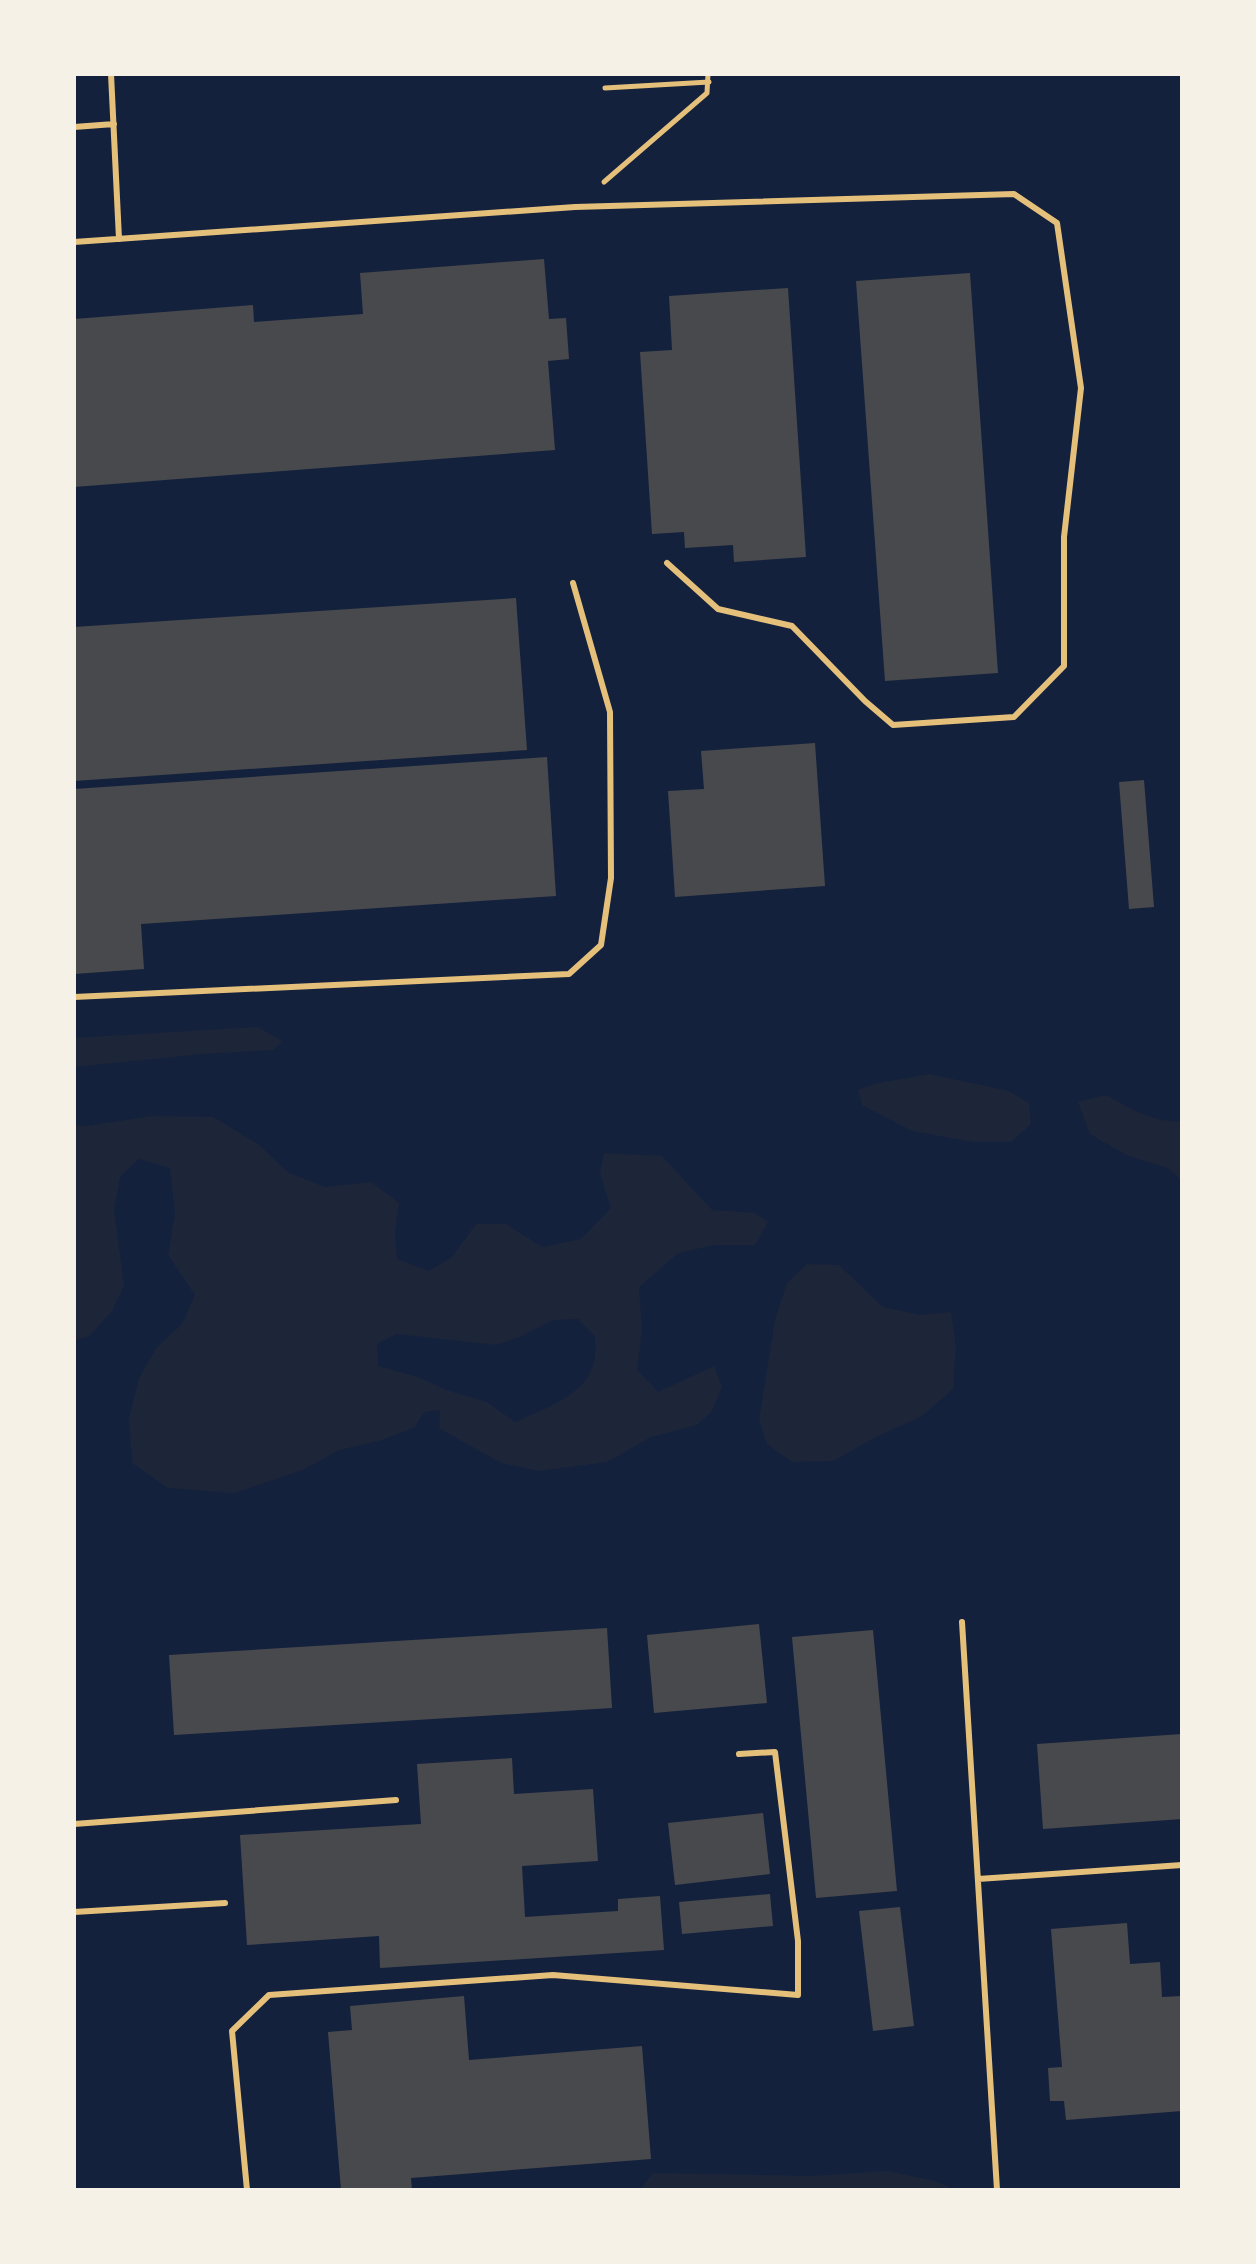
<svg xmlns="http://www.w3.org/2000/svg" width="1256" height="2264" font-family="Rubik,sans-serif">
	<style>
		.green { fill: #1d2539; fill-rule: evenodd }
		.building { fill: #48494c }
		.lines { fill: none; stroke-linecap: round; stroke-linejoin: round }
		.path { stroke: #e5c07b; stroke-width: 5 }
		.service { stroke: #e5c07b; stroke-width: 6 }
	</style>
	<rect width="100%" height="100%" fill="#14213d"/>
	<path class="green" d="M258 1027 282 1041 274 1050 202 1054 74 1067V1038Z
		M929 1074 1009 1091 1029 1103 1031 1124 1011 1142H973L912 1131 862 1105 858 1090 874 1084Z
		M1106 1095C1131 1109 1153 1123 1182 1121V1181L1168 1168 1126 1155 1090 1134 1078 1102Z
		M153 1116 213 1117 258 1144 289 1173 325 1187 371 1182 399 1203 395 1232 397 1259 429 1271 452 1257 476 1224H506L542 1247 581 1239 611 1208 600 1174 604 1153 662 1156 712 1210 755 1213 768 1222 755 1245H715L678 1253 639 1287 642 1330 637 1370 658 1392 714 1366 722 1387 712 1411 697 1425 651 1437 607 1462 539 1471 501 1463 439 1428 440 1410 424 1412 415 1427 382 1440 340 1450 302 1470 235 1493 168 1488 132 1463 129 1419 139 1378 157 1347 182 1324 195 1295 168 1255 175 1213 170 1168 139 1159 120 1177 114 1209 124 1286 112 1311 89 1336 74 1341V1125L85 1126ZM578 1319 595 1336C595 1344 596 1354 594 1362 585 1397 544 1408 515 1422L487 1402 446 1390 418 1377 378 1366 377 1344 396 1334 497 1345 519 1337 553 1320Z
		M807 1264 839 1265 883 1307 920 1315 951 1312 956 1346 953 1389 922 1416 876 1437 833 1461 792 1462 767 1444 759 1420 775 1320 787 1283Z
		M888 2171 935 2181 955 2190H642L641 2188 653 2173 811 2176Z"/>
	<path class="building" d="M544 259 549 319 566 318 569 359 548 361 555 450 74 487V319L253 305 254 322 363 314 360 273Z
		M970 273 998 673 885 681 856 281Z
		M788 288 806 557 734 562 733 545 685 548 684 532 652 534 640 352 672 350 669 296Z
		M516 598 527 750 74 781V627Z
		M815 743 825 886 675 897 668 791 704 789 701 751Z
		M547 757 556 896 141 924 144 969 74 974V789Z
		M1144 780 1154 907 1129 909 1119 782Z
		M759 1624 767 1703 654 1713 647 1635Z
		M607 1628 612 1708 174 1735 169 1655Z
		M873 1630 897 1891 816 1898 792 1637Z
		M1182 1734V1819L1043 1829 1037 1744Z
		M512 1758 514 1794 593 1789 598 1861 522 1866 525 1917 618 1911V1899L660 1896 664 1950 380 1968 379 1936 247 1945 240 1835 421 1824 417 1764Z
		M763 1813 770 1874 675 1885 668 1823Z
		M770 1894 773 1926 682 1934 679 1902Z
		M900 1907 914 2026 873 2031 859 1911Z
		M1127 1923 1130 1964 1160 1962 1162 1997 1182 1996V2111L1066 2120 1064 2101H1050L1048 2068 1062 2067 1051 1929Z
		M464 1996 469 2060 642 2046 651 2159 411 2178 412 2190H341L328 2032 352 2030 350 2006Z"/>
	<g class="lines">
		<path class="path" d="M605 88 709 82
			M604 182 707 93 708 74"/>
		<path class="service" d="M111 74 119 239
			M74 127 114 124
			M74 242 575 207 1014 194 1057 223 1081 388 1064 537V666L1014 717 893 725 865 701 792 626 718 609 667 563
			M74 997 569 974 601 945 611 878 610 712 573 583
			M962 1622 997 2190
			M74 1824 396 1800
			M978 1879 1182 1865
			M74 1912 225 1903
			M247 2190 232 2031 269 1995 553 1975 798 1995V1941L775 1752 739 1754"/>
	</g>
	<rect width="1256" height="2264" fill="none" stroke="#f6f1e7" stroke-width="152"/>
</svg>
